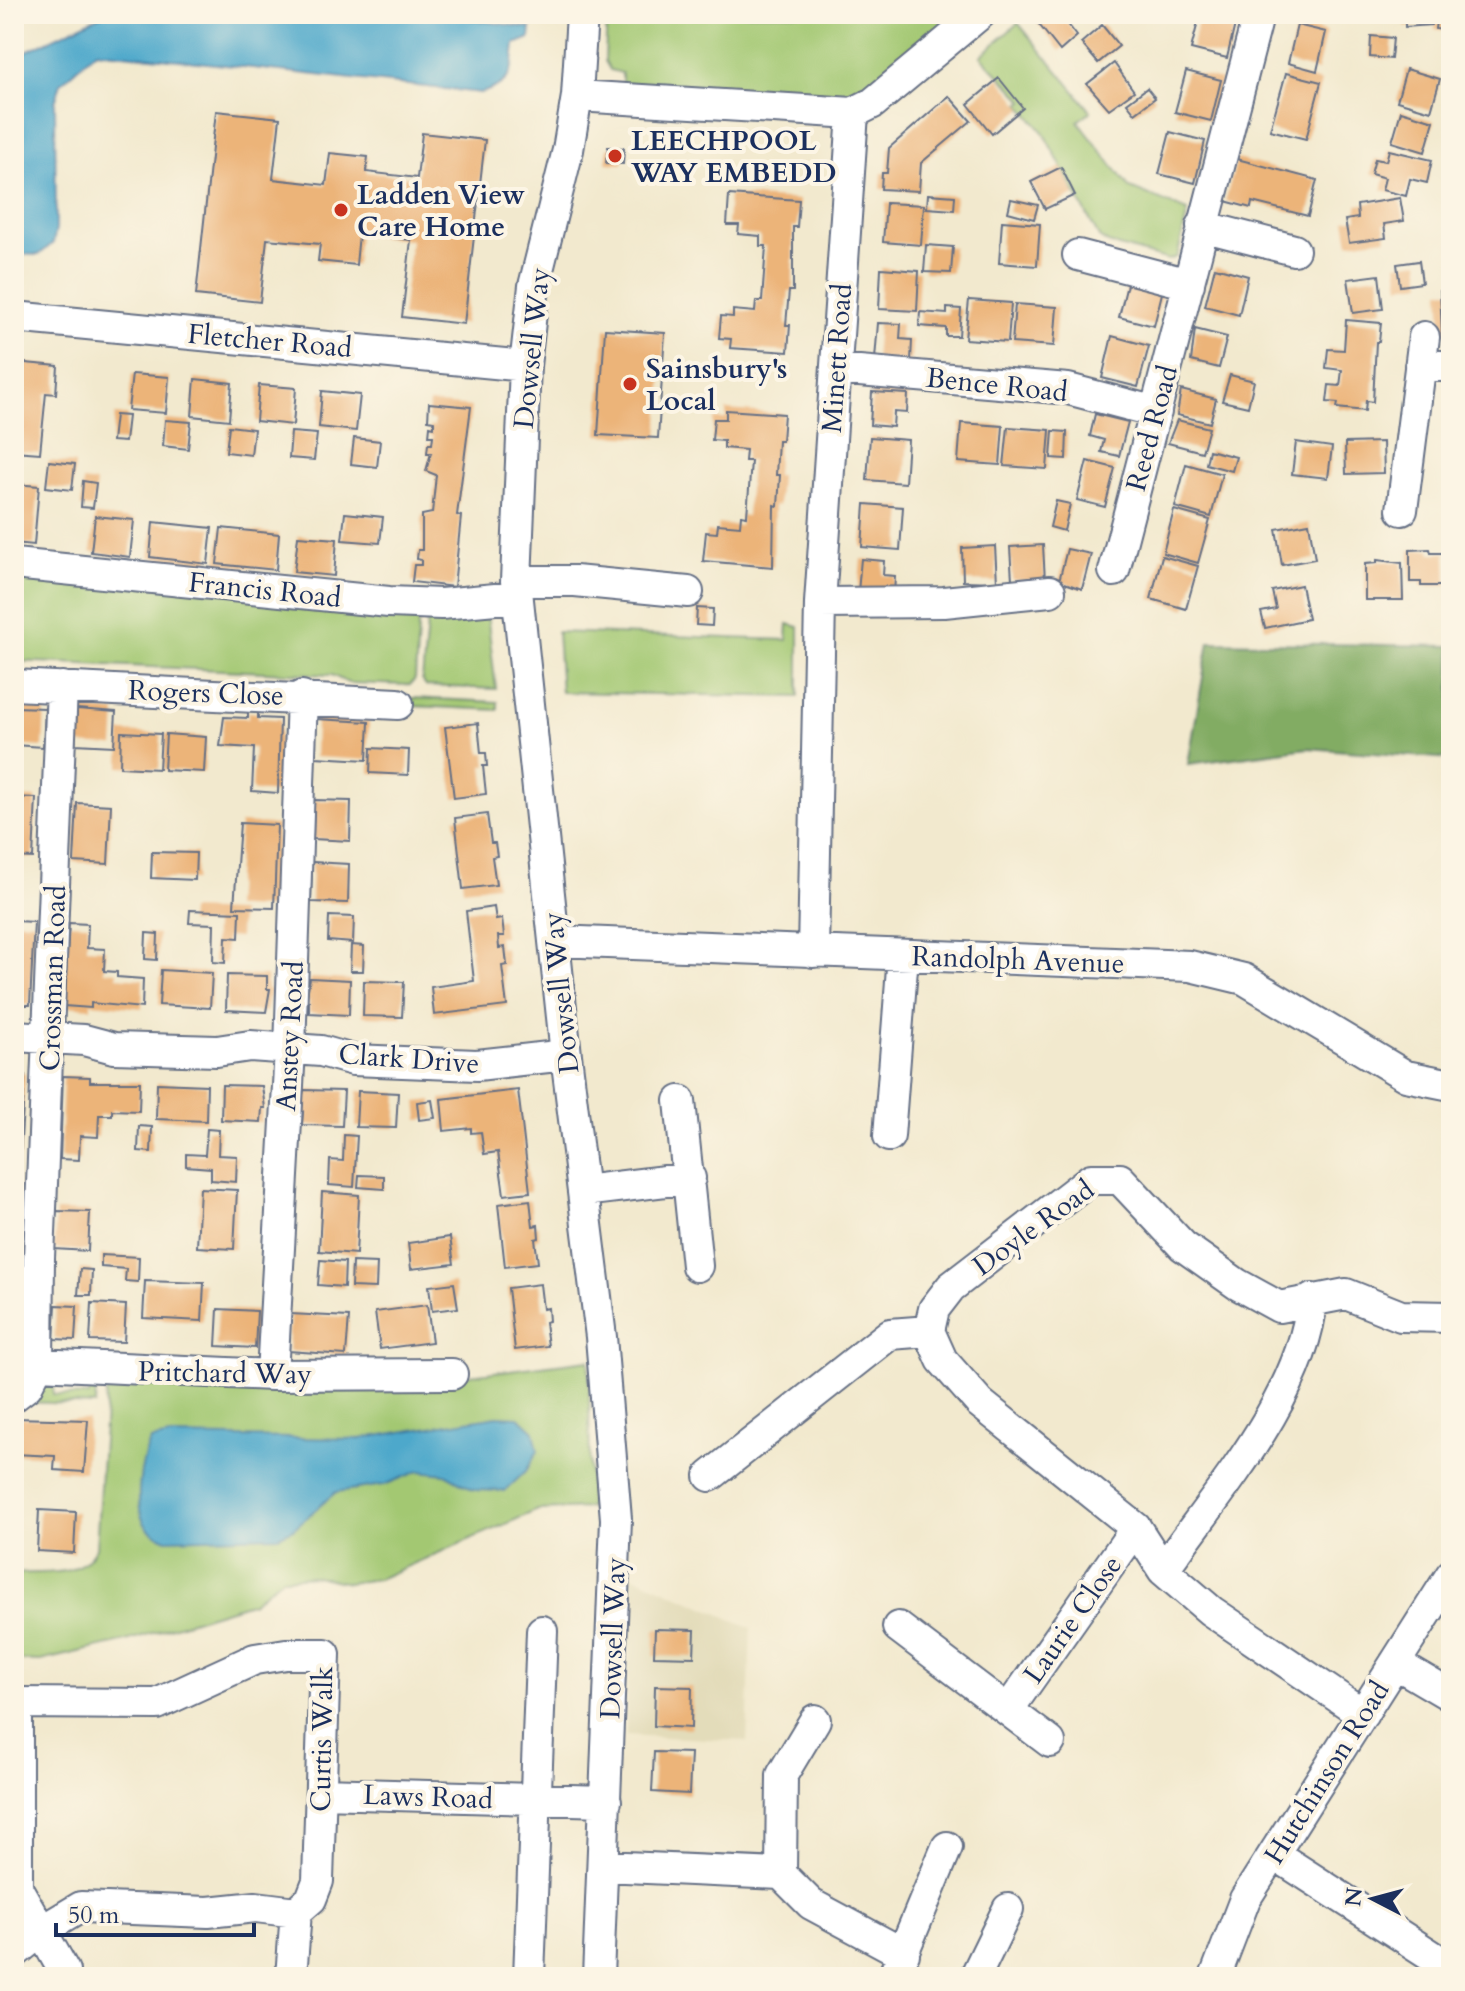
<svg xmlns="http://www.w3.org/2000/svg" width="1465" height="1991" font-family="Cardo,serif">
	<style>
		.built { fill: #e3dcba }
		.green { fill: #a3c872; stroke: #5f7c68; stroke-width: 2 }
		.forest { fill: #82ac64; stroke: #4e6e61; stroke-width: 2 }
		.water { fill: #4da8cb; stroke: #346c94; stroke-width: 2 }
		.building { fill: #ecb479 }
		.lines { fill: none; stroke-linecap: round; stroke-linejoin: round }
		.minor-casing { stroke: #667085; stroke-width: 34 }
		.minor { stroke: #fff; stroke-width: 30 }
		.poi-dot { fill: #c8321e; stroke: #fcf5e5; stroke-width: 3 }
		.labels { text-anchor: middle; stroke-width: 8; stroke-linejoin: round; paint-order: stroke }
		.poi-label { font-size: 28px; font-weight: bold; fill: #1b2f5e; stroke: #fcf5e5; text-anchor: start }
		.street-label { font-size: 28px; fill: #1b2f5e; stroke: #fcf5e5 }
	</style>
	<rect width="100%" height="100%" fill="#fcf5e5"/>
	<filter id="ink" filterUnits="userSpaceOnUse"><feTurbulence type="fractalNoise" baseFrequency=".0125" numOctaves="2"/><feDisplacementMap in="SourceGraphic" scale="16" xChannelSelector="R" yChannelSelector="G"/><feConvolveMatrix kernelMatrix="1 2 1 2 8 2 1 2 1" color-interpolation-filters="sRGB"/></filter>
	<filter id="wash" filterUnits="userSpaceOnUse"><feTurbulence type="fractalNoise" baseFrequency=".006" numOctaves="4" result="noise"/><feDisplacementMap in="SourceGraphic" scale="32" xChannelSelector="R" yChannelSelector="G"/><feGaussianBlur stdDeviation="1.8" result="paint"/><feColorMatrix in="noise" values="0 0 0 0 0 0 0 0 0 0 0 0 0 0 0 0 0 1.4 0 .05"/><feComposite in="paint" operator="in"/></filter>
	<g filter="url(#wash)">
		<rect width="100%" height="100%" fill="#f2e9ce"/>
		<path class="built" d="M631 1575 751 1628 747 1741 626 1735Z"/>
		<path class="green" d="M607 14H957C917 47 878 91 824 98L622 84V73L610 70 605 61Z
			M1018 23 1091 111 1078 121 1130 188 1188 211 1177 257 1169 260 1108 243 1099 237 1043 132 1020 104 1024 101 981 56Z
			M14 572 419 611 415 679 410 685 348 683 332 675 14 661Z
			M428 613H487L496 689 426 686 422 681Z
			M788 624 799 627V697L561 692 557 632 787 640Z
			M412 698 498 702V710L412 706Z
			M589 1360 590 1508 538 1510 378 1579 348 1583 315 1576 282 1578 253 1602 126 1641 40 1661 14 1660V1574C47 1570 76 1581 96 1548L107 1379 350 1390Z
			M54 1376 53 1395 89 1396 91 1378H97L95 1405 28 1402Z"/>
		<path class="forest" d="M1209 642 1451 646V759L1308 748 1188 764Z"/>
		<path class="water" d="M104 14H435L531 28 530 38 515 44C512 74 512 83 481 93L96 51 61 83 55 102 56 229 53 243 39 255 14 254V57Z
			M497 1416 519 1417 534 1431 538 1451 526 1471 505 1491 474 1490 445 1474 419 1471 384 1485 336 1492 292 1530 278 1536 167 1539C161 1536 154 1534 150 1530 131 1514 140 1459 151 1440L170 1436 358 1439Z"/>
		<g id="blocks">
			<path class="building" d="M1047 14H1060L1077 36 1060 51 1037 22Z
				M1200 14 1237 16 1227 58 1191 49Z
				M1390 14H1432L1431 25 1405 27V22L1390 20Z
				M1437 14H1451V31L1435 29Z
				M1102 25 1119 46 1098 63 1081 43Z
				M1297 25 1326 32 1317 71 1288 63Z
				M1371 36 1393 38 1391 59 1370 57Z
				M1114 63 1134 91 1109 109 1087 84Z
				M1406 69 1440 79 1431 111 1397 101Z
				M1186 71 1221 80 1211 121 1175 112Z
				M1286 73 1321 82 1306 139 1270 130Z
				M999 78 1023 108 992 134 968 104Z
				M1147 88 1155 98 1135 113 1127 103Z
				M949 96 971 121 921 163 919 191 881 189 882 173H887L889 148Z
				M216 111 280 118 273 179 326 185 330 153 368 157 366 172 417 178 422 133 485 140 464 324 402 317 411 240 359 234 356 265 318 261 320 244 267 239 260 302 196 295Z
				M1401 111 1434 121 1425 152 1392 142Z
				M1170 132 1205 141 1195 183 1159 174Z
				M608 147 624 148 623 164 606 163Z
				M1389 150 1432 160 1427 183 1410 179 1406 196 1382 190 1385 178 1371 174 1375 159 1386 161Z
				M1237 159 1317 180 1308 216 1252 202 1251 208 1225 201Z
				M1061 167 1075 195 1045 209 1031 182Z
				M928 194 955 196 954 210 927 208Z
				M729 195 799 200 797 227H793V291H789L786 325H790L788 352 730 348 731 339 719 338 721 316 733 317V310L755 312 756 301H762L766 246H760V236L738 234 739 225H727Z
				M1400 198 1404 221 1384 224 1386 238 1349 243 1345 220 1358 218 1357 205Z
				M1011 199 1038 205 1034 219 1008 212Z
				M886 203 924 205 921 245 883 242Z
				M1002 221 1040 224 1037 266 999 263Z
				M926 245 953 247 951 273 924 272Z
				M1419 261 1422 283 1400 286 1397 264Z
				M1215 267 1248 276 1239 315 1205 306Z
				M881 268 919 271 917 311 879 309Z
				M1379 275 1383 309 1353 313 1348 279Z
				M1129 276 1164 285 1154 326 1119 317Z
				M1440 290H1451V332L1442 333Z
				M969 300 1011 303 1008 342 965 339Z
				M1015 304 1057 307 1054 346 1012 343Z
				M947 308 961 309 959 336H946V328L919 326 920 312 947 314Z
				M1346 320 1381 323 1379 342H1376L1373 402 1366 401 1365 411 1337 408 1338 403 1327 402 1329 385 1340 386 1342 370 1326 368 1328 349 1344 350Z
				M878 323 901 324 900 339 912 340 911 361 875 359Z
				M605 329 665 333 658 438 598 435Z
				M1195 329 1227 337 1219 368 1191 361Z
				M1112 336 1149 346 1138 387 1102 378Z
				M14 362 58 366 56 394 46 393 40 453 14 451Z
				M132 374 169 377 166 413 128 410Z
				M1230 375 1254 381 1248 407 1222 401Z
				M195 379 232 383 229 420 192 416Z
				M259 385 296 388 293 425 256 421Z
				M1181 390 1216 399 1210 423 1177 415Z
				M322 391 360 395 356 431 319 427Z
				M872 392 908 394 907 413 894 412 893 427 870 425Z
				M429 403 471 407 457 515 461 516 454 587 412 582 414 565H421V560L417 559 418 550H422V515L432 513 436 475 426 471 431 453H427L428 444H432L433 436H429L430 426 434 427V421L428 420Z
				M726 410 784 414 782 441H778L776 475H780L778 506 774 505 773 567 703 561 706 532 717 533 718 524 740 526 741 515 747 516 751 461H745L746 450 724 448V441L712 440 714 419H726Z
				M1095 414 1128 422 1119 456 1101 452 1104 440 1090 436Z
				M115 415 128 416 125 442 112 441Z
				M165 420 191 422 188 449 163 446Z
				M1177 420 1209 428 1202 452 1168 443Z
				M961 423 1003 426 1000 465 958 462Z
				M229 426 254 429 251 455 226 452Z
				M1008 427 1050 430 1047 469 1004 466Z
				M1053 431 1067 432 1066 459 1051 458Z
				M291 432 317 434 314 460 289 458Z
				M870 437 908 440 905 483 867 480Z
				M354 438 380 441 377 467 351 464Z
				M1296 442 1332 447 1328 478 1292 474Z
				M1383 442 1384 473 1346 474 1345 443Z
				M1209 450 1236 457 1232 471 1206 464Z
				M49 461 75 464 72 490 46 487Z
				M1087 461 1115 468 1105 507 1077 500Z
				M1186 464 1222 474 1211 517 1175 507Z
				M83 481 96 483 93 508 81 507Z
				M14 484 39 486 34 545 14 543Z
				M1056 501 1070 504 1064 531 1050 527Z
				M865 504 903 507 900 550 862 547Z
				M1174 510 1210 520 1198 563 1163 553Z
				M345 513 383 517 380 543 342 540Z
				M95 516 134 520 130 557 91 552Z
				M153 522 212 528 208 564 150 557Z
				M1309 523 1315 559 1282 565 1276 529Z
				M221 528 279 534 276 570 217 564Z
				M298 536 337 539 334 576 294 572Z
				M1043 545 1045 581 1012 580 1010 547Z
				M995 546 997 582 963 581 962 548Z
				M1067 549 1091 554 1082 589 1059 581Z
				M1430 549 1431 553H1446L1447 586H1421V582H1410V550Z
				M1162 556 1198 566 1186 609 1151 599Z
				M861 559 884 561 883 575 895 576 894 595 858 592Z
				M1377 560 1402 563 1403 600H1365V564L1377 563Z
				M1301 585 1308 619 1265 628 1261 612 1276 609 1272 591Z
				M697 608 713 609 712 626 696 625Z
				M14 707 45 708 43 747 14 745Z
				M77 709 116 712 114 746 75 744Z
				M248 712 258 713V718L280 719 278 793 252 791 254 748 220 746 224 717 248 718Z
				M316 719 369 722 367 760 315 757Z
				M478 723 481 753H486L487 766H483L486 794 454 798 445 727Z
				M121 732 161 734 159 769 120 767Z
				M166 734 206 737 204 772 164 770Z
				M371 748 409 750 408 775 370 773Z
				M14 797 36 798 33 858 14 857Z
				M314 800 351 801 350 841 313 839Z
				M77 803 111 805 108 864 74 862Z
				M487 814 491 843H495L497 856 492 857 496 885 463 889 455 818Z
				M240 823 277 825 274 908 234 907Z
				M152 852 196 853 195 880 151 878Z
				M312 862 349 864 348 903 311 902Z
				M494 907 496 920 502 919 504 936H498L499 948 505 947 507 965 502 966 507 1006 434 1015 431 987 474 981 466 911Z
				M190 910 240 912 239 938 226 937 225 963 213 962 214 924 189 923Z
				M329 916 354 917 353 943 328 941Z
				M15 921 34 922 30 1005H14Z
				M69 923 88 924 87 948 105 949 104 971 117 972V977L143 979 142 1008 91 1003V1008L64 1006Z
				M146 933 158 934 157 960 145 959Z
				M351 945 364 946 363 971H350Z
				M161 970 212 973 210 1008 159 1005Z
				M227 975 267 976V989H270L266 1012 226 1010Z
				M310 978 350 980 349 1015 309 1013V1001H306Z
				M364 981 404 982 402 1017 363 1016Z
				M14 1072 25 1073 20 1156H14Z
				M63 1076 90 1077V1082H140L139 1111 112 1110V1115H99L98 1137 80 1136 79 1160 60 1159Z
				M157 1083 207 1085 206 1121 156 1119Z
				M222 1085 262 1086 265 1108H262L261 1122 221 1120Z
				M304 1090 344 1091 342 1126 302 1125 303 1112H299Z
				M518 1090 530 1192 504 1195 498 1152 484 1154 481 1132 471 1133V1128L444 1131 441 1099Z
				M358 1091 398 1093 396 1128 356 1127Z
				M432 1100 435 1118 419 1120 417 1102Z
				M139 1126 152 1127 151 1152 138 1151Z
				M207 1129 219 1130 218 1155 237 1156 236 1182 211 1180V1168L186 1166V1154L205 1155Z
				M344 1135 357 1136 354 1187 329 1185 330 1160 343 1161Z
				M359 1175 384 1176V1189L358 1187Z
				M200 1188 237 1190 234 1249 197 1247Z
				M322 1192 359 1195 356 1254 319 1251Z
				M530 1200 533 1226 538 1225 539 1238 535 1239 538 1263 505 1267 498 1204Z
				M56 1211 90 1212 88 1251 54 1249Z
				M450 1237 454 1264 411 1269 408 1243Z
				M101 1255 139 1257 138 1282 125 1281 126 1269 101 1267Z
				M320 1260 345 1262 344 1287 318 1285Z
				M352 1262 377 1263 376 1288 351 1287Z
				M80 1269 92 1270 91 1295H78Z
				M145 1281 204 1283 202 1321 143 1318Z
				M454 1283 458 1308 432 1311 429 1286Z
				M540 1284 543 1309 548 1308 549 1321 545 1322 548 1346 515 1350 508 1288Z
				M92 1303 126 1305 124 1342 90 1341Z
				M56 1305 77 1306 75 1340 54 1339Z
				M427 1305 432 1342 380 1349 375 1312Z
				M218 1309 257 1311 255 1348 216 1346Z
				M290 1314 349 1317 346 1355 288 1351Z
				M14 1418 88 1420 84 1472 54 1470 55 1456 14 1454Z
				M39 1510 76 1512 74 1553 37 1551Z
				M655 1629 695 1630 694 1657 654 1656Z
				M655 1686 692 1687 691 1728 654 1726Z
				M654 1752 691 1753 689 1794 652 1792Z"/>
		</g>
	</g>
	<g filter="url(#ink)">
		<use href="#blocks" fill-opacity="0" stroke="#667085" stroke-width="2"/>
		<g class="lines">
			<defs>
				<path id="minor" d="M582 14 577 96 568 150 534 286 525 366 516 581 566 1055 601 1337 616 1519 598 1977
					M577 96 853 113 873 103 980 14
					M1202 226 1294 250
					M1078 255 1189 284
					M14 317 525 366
					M1420 366H1451
					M836 369 1068 389 1156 412
					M1402 510 1424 337
					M14 564 389 602 441 604 517 597
					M1114 571 1256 24 1255 14
					M516 581H575L688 592
					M820 603 944 602 1050 591
					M14 685 398 704
					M556 941 1190 966 1244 979 1406 1076 1451 1085
					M813 952 820 603 853 113
					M14 1036 84 1040 114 1048 217 1051 250 1046 321 1051 353 1060 477 1065 566 1055
					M680 1101 697 1266
					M889 1136 903 955
					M583 1191 690 1178
					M38 1364 39 1258 62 687
					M272 1375 290 1049 302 696
					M14 1396 27 1386 38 1364 272 1375 452 1374
					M710 1476 890 1334 929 1331
					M1163 1570C1217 1493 1304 1395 1312 1299
					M898 1627 1050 1742
					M1395 1663 1451 1696
					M1008 1710 1136 1528
					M1363 1714 1211 1611 1163 1570 1136 1528 980 1403 942 1360 929 1331 934 1309 951 1287 1091 1179H1120L1183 1246 1237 1284 1279 1307 1346 1294 1401 1316 1451 1317
					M321 1793 606 1801
					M1274 1854 1451 1968
					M603 1866 781 1874 811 1904 904 1954
					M781 1874 782 1775 815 1720
					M14 1953 41 1931 81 1907 208 1912 256 1907 296 1912 311 1899 318 1881 325 1654H286L255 1659 157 1704 17 1703V1888L64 1971V1977
					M291 1977 296 1912
					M529 1977 542 1631
					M893 1977 947 1847
					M975 1977 1008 1909
					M1215 1977 1245 1899 1451 1575"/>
			</defs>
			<use href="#minor" class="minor-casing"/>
			<use href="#minor" class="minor"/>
		</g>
	</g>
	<g class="poi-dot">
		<circle cx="615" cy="156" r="8"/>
		<circle cx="341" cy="210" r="8"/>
		<circle cx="630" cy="384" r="8"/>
	</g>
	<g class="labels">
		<g class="poi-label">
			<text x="631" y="150">LEECHPOOL<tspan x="631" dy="32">WAY EMBEDD</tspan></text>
			<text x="357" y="204">Ladden View<tspan x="357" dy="32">Care Home</tspan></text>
			<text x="646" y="378">Sainsbury's<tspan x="646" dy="32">Local</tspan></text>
		</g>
		<g class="street-label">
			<text transform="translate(270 340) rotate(5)" y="10">Fletcher Road</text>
			<text transform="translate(531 348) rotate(-84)" y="10">Dowsell Way</text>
			<text transform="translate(836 358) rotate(-86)" y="10">Minett Road</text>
			<text transform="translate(997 384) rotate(6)" y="10">Bence Road</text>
			<text transform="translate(1151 428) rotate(-75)" y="10">Reed Road</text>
			<text transform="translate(265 589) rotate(6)" y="10">Francis Road</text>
			<text transform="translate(206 692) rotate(2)" y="10">Rogers Close</text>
			<text transform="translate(1018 959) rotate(2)" y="10">Randolph Avenue</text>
			<text transform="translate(52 978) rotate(-88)" y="10">Crossman Road</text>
			<text transform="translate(560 993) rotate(-96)" y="10">Dowsell Way</text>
			<text transform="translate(289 1036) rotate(-87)" y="10">Anstey Road</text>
			<text transform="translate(409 1058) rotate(4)" y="10">Clark Drive</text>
			<text transform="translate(1033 1227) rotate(-36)" y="10">Doyle Road</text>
			<text transform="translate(225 1372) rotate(1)" y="10">Pritchard Way</text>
			<text transform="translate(1072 1619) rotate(-55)" y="10">Laurie Close</text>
			<text transform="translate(612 1638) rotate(-88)" y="10">Dowsell Way</text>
			<text transform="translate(321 1739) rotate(-89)" y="10">Curtis Walk</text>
			<text transform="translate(1326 1772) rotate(-58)" y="10">Hutchinson Road</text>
			<text transform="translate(428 1796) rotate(2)" y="10">Laws Road</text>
		</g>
	</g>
	<rect width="1465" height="1991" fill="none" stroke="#fcf5e5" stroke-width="48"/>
	<g transform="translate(1373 1899) rotate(276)" stroke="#fcf5e5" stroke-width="6" paint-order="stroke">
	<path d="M0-6L14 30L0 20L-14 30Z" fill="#1b2f5e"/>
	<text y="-12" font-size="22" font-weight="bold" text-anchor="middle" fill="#1b2f5e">N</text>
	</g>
	<path d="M56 1923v12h198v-12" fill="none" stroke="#1b2f5e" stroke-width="4"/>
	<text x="68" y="1923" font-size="24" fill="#1b2f5e" stroke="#fcf5e5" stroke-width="6" paint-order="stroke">50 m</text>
</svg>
